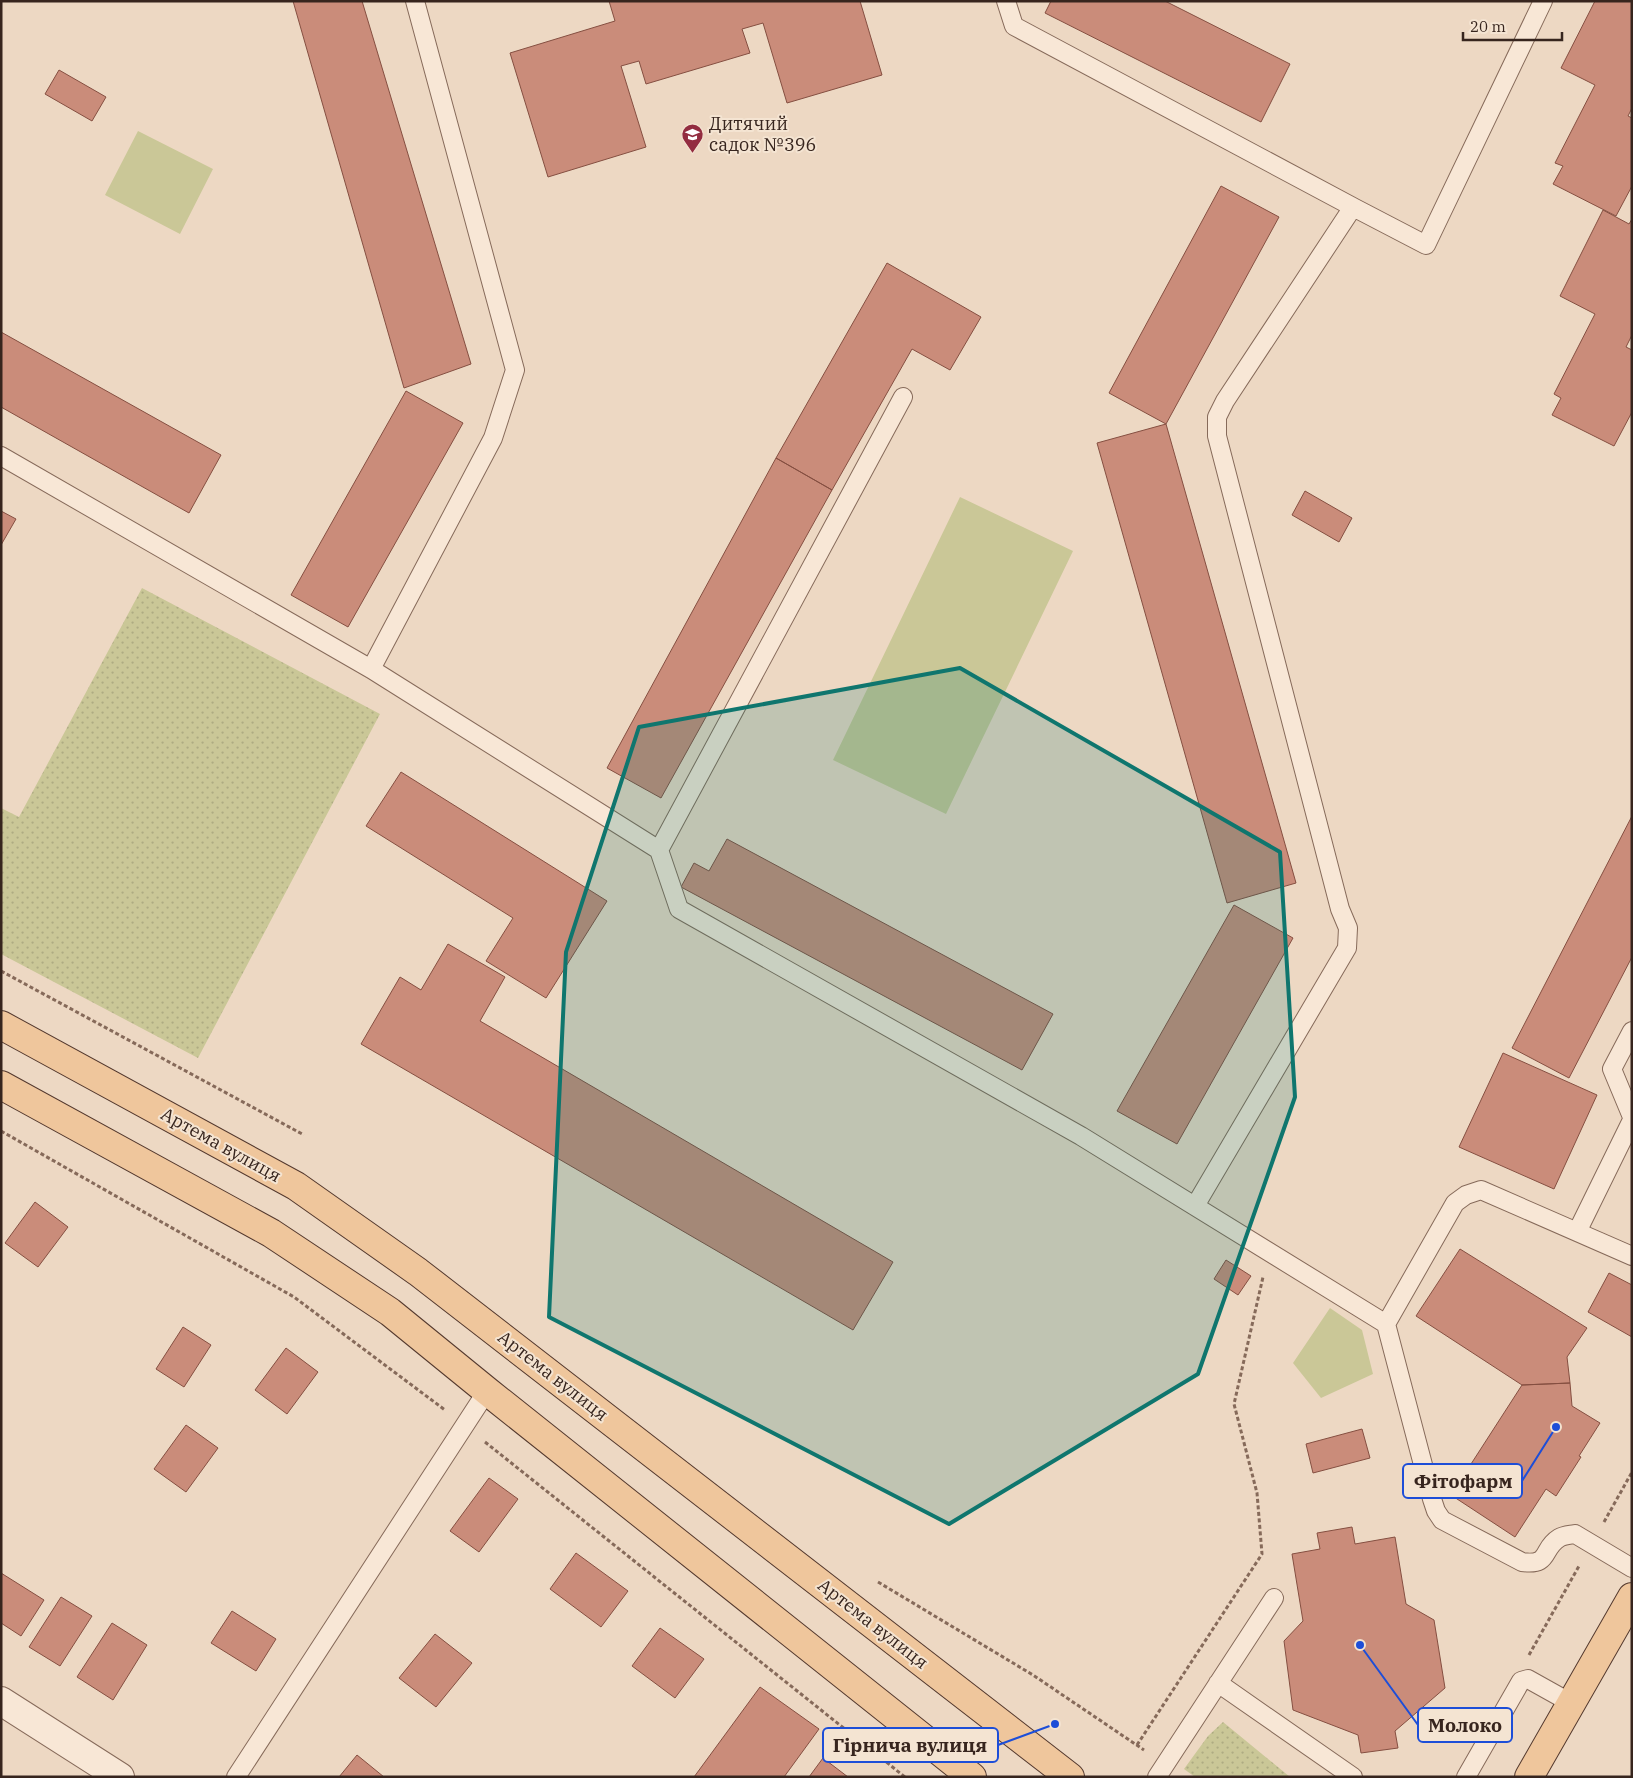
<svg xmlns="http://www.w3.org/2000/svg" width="1633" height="1778" font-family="'IBM Plex Serif',serif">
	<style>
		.grass { fill: url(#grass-dots) }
		.park { fill: #cac797 }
		.building { fill: #ca8c7a; stroke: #854f41 }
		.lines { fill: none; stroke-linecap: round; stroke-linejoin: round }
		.lane-casing { stroke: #866a5a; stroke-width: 20 }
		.street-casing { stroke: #866a5a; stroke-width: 30 }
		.primary-casing { stroke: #54392e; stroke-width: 30 }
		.path { stroke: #866a5a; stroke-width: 3; stroke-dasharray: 4 2.5; stroke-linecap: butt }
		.lane { stroke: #f8e7d6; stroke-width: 18 }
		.street { stroke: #f8e7d6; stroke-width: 28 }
		.primary { stroke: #efc69c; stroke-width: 28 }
		.marked { fill: #0f766e; fill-opacity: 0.2; stroke: #0f766e; stroke-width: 4; stroke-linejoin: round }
		.labels { text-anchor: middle; stroke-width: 4; stroke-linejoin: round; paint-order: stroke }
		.poi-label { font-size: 18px; fill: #37251e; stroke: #f4e4d2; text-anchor: start }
		.street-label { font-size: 18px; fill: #37251e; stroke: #f4e4d2 }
		.leader { fill: none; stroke: #1d4ed8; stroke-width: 2 }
		.callout-dot { fill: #1d4ed8; stroke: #f4e4d2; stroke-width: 2 }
		.callout { fill: #f4e4d2; stroke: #1d4ed8; stroke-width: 2 }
		.callout-label { font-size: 19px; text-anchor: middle; font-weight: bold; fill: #37251e }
	</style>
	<defs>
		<pattern id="grass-dots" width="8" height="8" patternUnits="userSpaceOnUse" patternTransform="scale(1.25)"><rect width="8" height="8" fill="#cac797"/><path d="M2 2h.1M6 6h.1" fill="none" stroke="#aeab82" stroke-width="1.8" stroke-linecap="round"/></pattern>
	</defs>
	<rect width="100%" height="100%" fill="#edd8c3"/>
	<path class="grass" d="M142 588 380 714 198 1058 1 954V808L19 817Z
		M1223 1722 1290 1777H1195L1184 1769 1208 1736Z"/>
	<path class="park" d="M138 131 213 169 180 234 105 195Z
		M960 497 1073 551 946 814 833 760Z
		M1330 1308 1362 1330 1373 1374 1321 1398 1293 1363Z"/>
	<path class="building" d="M293 1H362L471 364 404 388Z
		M609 1H860L882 75 787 103 763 23 742 29 750 53 646 84 639 61 621 66 646 147 548 177 510 53 615 21Z
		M1051 1H1165L1290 64 1261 122 1045 13Z
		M1595 1H1632V108L1628 116 1632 118V186L1616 216 1553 184 1563 166 1555 163 1595 85 1561 68Z
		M59 70 106 97 92 121 45 94Z
		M1221 186 1279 217 1166 424 1109 393Z
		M1603 210 1629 224 1632 219V335L1626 347 1632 350V412L1614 446 1552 415 1561 398 1554 394 1595 314 1560 296Z
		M887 263 981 317 950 370 912 349 832 490 776 458Z
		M1 332 221 455 189 513 1 407Z
		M406 391 463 423 348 627 291 595Z
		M1166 424 1296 883 1227 903 1097 443Z
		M776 458 832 490 661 798 607 768Z
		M1305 491 1352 518 1339 542 1292 515Z
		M1 511 16 519 1 545Z
		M401 772 607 901 546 998 486 961 513 918 366 826Z
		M1632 816V957L1569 1078 1512 1048Z
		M727 839 1053 1014 1022 1070 681 887 694 863 709 871Z
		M1234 905 1293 938 1177 1144 1117 1111Z
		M448 944 505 977 480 1021 893 1262 853 1330 361 1044 400 977 421 990Z
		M1503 1053 1597 1095 1554 1189 1459 1147Z
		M35 1202 68 1227 38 1267 5 1243Z
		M1460 1249 1587 1328 1567 1357 1570 1383 1522 1385 1416 1316Z
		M1226 1260 1251 1276 1238 1295 1214 1279Z
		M1609 1273 1632 1285V1337L1588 1312Z
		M183 1327 211 1345 184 1387 156 1369Z
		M286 1348 318 1372 287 1414 255 1390Z
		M1570 1383 1572 1406 1600 1423 1579 1456 1581 1457 1556 1496 1546 1489 1515 1537 1451 1495 1522 1385Z
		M186 1425 218 1448 186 1492 154 1469Z
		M1362 1429 1370 1458 1313 1473 1306 1444Z
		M489 1478 518 1499 479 1552 450 1531Z
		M1352 1527 1355 1544 1395 1537 1406 1604 1434 1620 1445 1688 1395 1731 1398 1748 1361 1753 1358 1735 1293 1710 1284 1641 1303 1621 1292 1554 1320 1549 1317 1533Z
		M576 1553 628 1591 601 1627 550 1589Z
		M1 1573 44 1600 21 1636 1 1623Z
		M61 1597 92 1616 60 1666 29 1647Z
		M232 1611 276 1639 256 1671 211 1643Z
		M112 1623 147 1645 113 1700 77 1677Z
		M660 1628 704 1659 675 1698 632 1666Z
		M435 1634 472 1663 436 1707 399 1678Z
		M760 1687 819 1729 784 1777H694Z
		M357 1755 384 1777H339Z
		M823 1758 848 1777H809Z"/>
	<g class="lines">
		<defs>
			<path id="lane" d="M1006 1 1014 26 1353 207
				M1 456 371 669 659 850 679 909 1081 1136 1386 1324 1455 1203 1466 1195 1481 1190 1632 1256
				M371 669 493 438 515 370 415 1
				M659 850 903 397
				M1632 1031 1612 1069 1632 1117
				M1195 1206 1347 948 1348 928 1340 909 1217 436V417L1225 401 1353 207 1426 245 1543 1
				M1577 1232 1632 1120
				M1386 1324 1432 1499 1436 1511 1442 1520 1522 1562C1551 1566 1541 1549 1559 1538 1564 1535 1570 1535 1575 1534L1632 1568
				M1218 1683 1353 1777
				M236 1777 487 1391
				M1157 1777 1274 1598
				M1466 1777 1521 1681 1528 1679 1571 1703"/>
			<path id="street" d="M1 1701 120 1777"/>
			<path id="primary" d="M1 1025 296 1186 418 1272 1070 1777
				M1 1085 271 1233 390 1312 487 1391 972 1777
				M1529 1777 1632 1597"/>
		</defs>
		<use href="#lane" class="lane-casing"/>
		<use href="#street" class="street-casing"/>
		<use href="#primary" class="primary-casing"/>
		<path class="path" d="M1 971 304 1135
			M1 1131 294 1297 445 1410
			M485 1442 905 1777
			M1604 1522 1632 1472
			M878 1582 1033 1675 1144 1750
			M1529 1655 1579 1566
			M1137 1745 1262 1554 1257 1493 1234 1404 1263 1277"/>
		<use href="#lane" class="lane"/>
		<use href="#street" class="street"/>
		<use href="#primary" class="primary"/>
	</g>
	<path class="marked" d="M960 668 1280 852 1295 1097 1198 1374 949 1524 549 1317 566 952 639 727Z"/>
	<defs>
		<symbol id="school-pin" viewBox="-11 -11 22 30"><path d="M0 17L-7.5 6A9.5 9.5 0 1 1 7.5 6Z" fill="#932c40" stroke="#f4e4d2"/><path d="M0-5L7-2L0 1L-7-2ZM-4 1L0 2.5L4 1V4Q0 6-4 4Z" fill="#fff"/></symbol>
	</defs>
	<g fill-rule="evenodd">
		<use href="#school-pin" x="680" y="122" width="25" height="34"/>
	</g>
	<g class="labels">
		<g class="poi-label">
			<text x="709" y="130">Дитячий<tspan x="709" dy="21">садок №396</tspan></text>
		</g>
		<g class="street-label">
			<text transform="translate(221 1145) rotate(29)" y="6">Артема вулиця</text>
			<text transform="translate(553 1376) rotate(38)" y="6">Артема вулиця</text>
			<text transform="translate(873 1624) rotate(38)" y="6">Артема вулиця</text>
		</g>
	</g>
	<path class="leader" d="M1556 1427L1522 1481M1360 1645L1418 1725M1055 1724L998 1745"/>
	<g class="callout-dot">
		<circle cx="1556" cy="1427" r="5"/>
		<circle cx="1360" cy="1645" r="5"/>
		<circle cx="1055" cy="1724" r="5"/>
	</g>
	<g class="callout">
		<rect x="1403" y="1464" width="119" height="34" rx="5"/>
		<rect x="1418" y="1708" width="94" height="34" rx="5"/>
		<rect x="823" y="1728" width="175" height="34" rx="5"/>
	</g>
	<g class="callout-label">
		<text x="1463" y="1488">Фітофарм</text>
		<text x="1465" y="1732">Молоко</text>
		<text x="910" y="1752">Гірнича вулиця</text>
	</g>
	<rect width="1633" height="1778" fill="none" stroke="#37251e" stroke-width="5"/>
	<path d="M1463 32v8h99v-8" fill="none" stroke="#37251e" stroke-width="2.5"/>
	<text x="1470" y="32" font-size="15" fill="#37251e" stroke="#f4e4d2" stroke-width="4" paint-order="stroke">20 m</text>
</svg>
